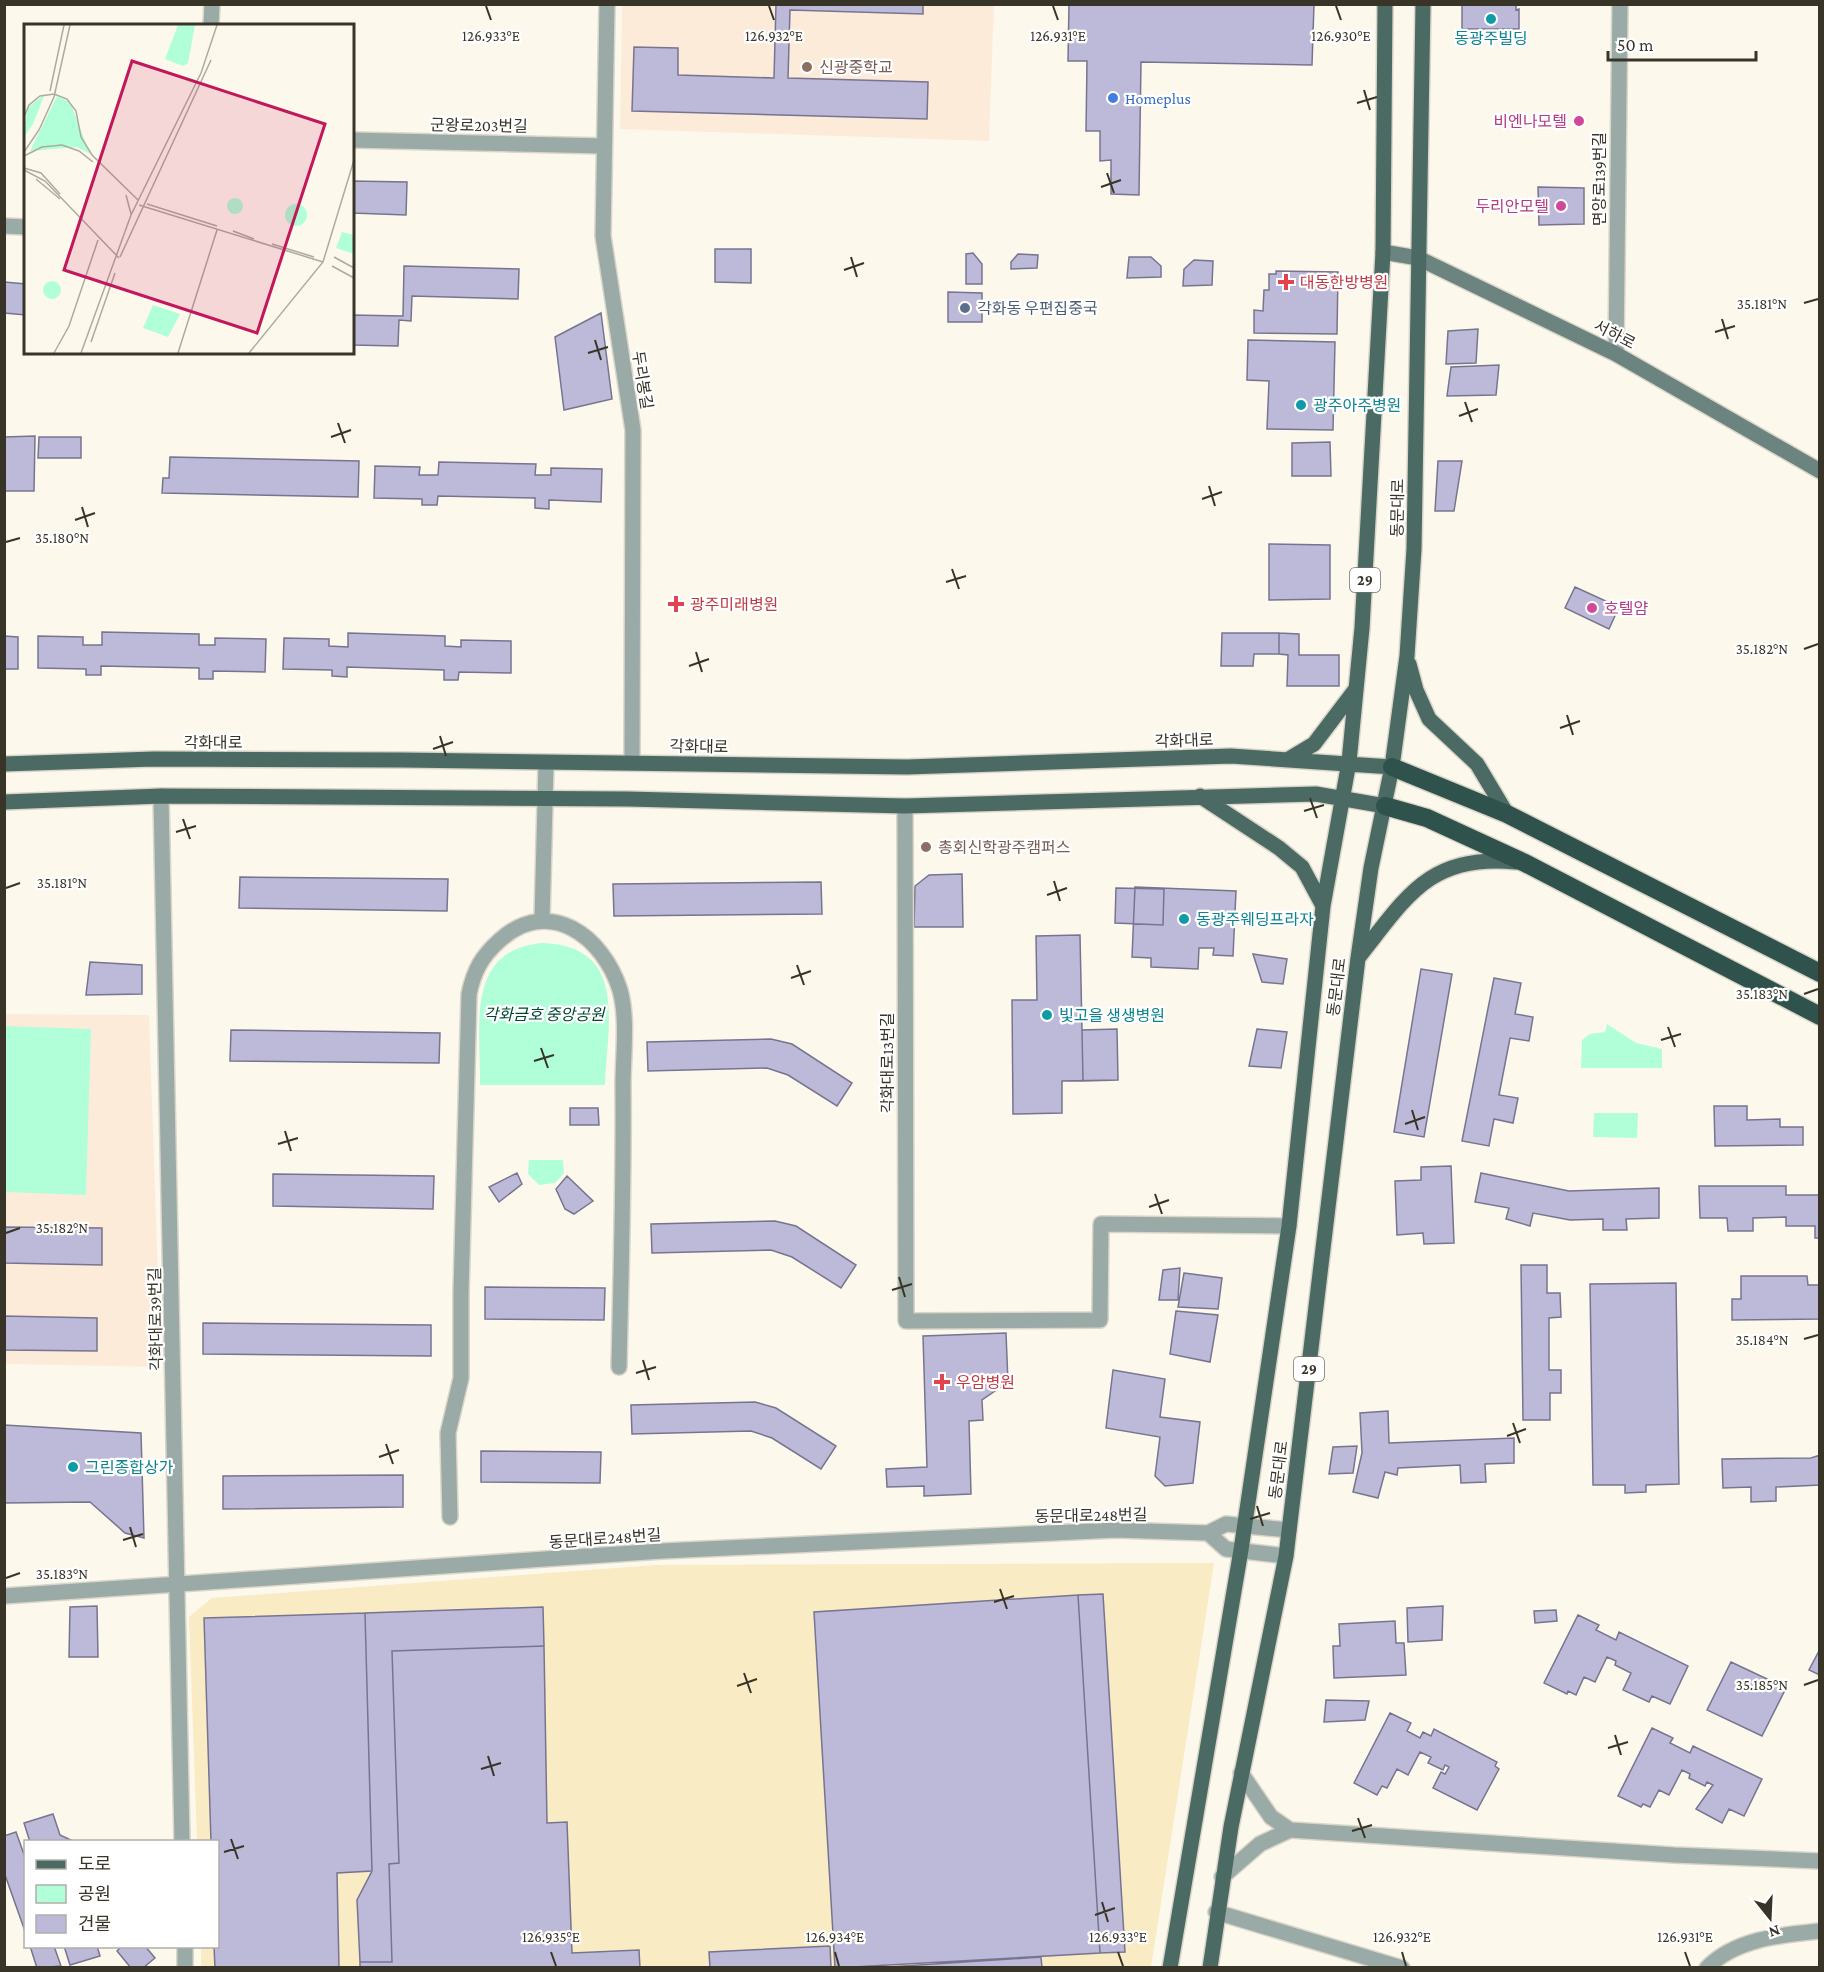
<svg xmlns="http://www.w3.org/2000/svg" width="1824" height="1972" font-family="'Crimson Pro','Noto Sans KR',serif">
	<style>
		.built { fill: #f9ebc4 }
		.education { fill: #fdebda }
		.green { fill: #b0ffd8 }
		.building { fill: #bdbad9; stroke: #777490; stroke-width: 1.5 }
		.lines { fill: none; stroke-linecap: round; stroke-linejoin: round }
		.minor-casing { stroke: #dad5c9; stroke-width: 18 }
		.tertiary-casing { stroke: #dad5c9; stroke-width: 18 }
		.secondary-casing { stroke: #dad5c9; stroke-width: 18 }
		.primary-casing { stroke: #dad5c9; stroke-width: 18 }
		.motorway-casing { stroke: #dad5c9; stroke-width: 21 }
		.minor { stroke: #99aaa7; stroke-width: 15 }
		.tertiary { stroke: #99aaa7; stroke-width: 15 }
		.secondary { stroke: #6c847f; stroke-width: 15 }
		.primary { stroke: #4b6a64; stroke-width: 15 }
		.motorway { stroke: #2f534c; stroke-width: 18 }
		.ticks { fill: none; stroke: #393428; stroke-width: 2 }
		.culture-dot { fill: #0f9aa8; stroke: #fff; stroke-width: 2 }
		.education-dot { fill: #8d6e63; stroke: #fff; stroke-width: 2 }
		.shop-dot { fill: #3f7fe0; stroke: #fff; stroke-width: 2 }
		.hotel-dot { fill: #d1479c; stroke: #fff; stroke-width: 2 }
		.health-dot { fill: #e0444e; stroke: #fff; stroke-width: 2 }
		.service-dot { fill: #5c6f8a; stroke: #fff; stroke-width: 2 }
		.labels { text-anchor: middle; stroke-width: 4.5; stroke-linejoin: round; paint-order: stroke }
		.shield { fill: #fff; stroke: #747168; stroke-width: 1.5 }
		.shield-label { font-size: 15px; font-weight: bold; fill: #393428 }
		.culture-label { font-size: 16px; fill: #0d838f; stroke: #fff; text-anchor: start }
		.education-label { font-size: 16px; fill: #785e54; stroke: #fff; text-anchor: start }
		.shop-label { font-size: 16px; fill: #366cbe; stroke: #fff; text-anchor: start }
		.hotel-label { font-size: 16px; fill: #b23c85; stroke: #fff; text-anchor: end }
		.street-label { font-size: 16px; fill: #393428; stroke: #fff }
		.health-label { font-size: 16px; fill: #be3a42; stroke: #fff; text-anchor: start }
		.service-label { font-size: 16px; fill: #4e5e75; stroke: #fff; text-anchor: start }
		.park-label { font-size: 16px; font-style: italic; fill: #01462f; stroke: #fff }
		.inset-road { fill: none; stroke: #afaa9e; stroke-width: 1.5 }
		.view { fill: #c2185b; fill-opacity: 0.15; stroke: #c2185b; stroke-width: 3 }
		.inset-edge { fill: none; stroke: #393428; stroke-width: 3 }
		.ticks-label { font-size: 15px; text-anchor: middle; fill: #393428; stroke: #fff; stroke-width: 4.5; stroke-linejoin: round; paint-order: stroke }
	</style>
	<rect width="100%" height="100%" fill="#fdf8ec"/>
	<path class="built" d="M1214 1563 1151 1967H201V1947L218 1946V1842L197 1841 189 1617 212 1598 656 1565Z"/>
	<path class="education" d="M622 5H994L989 141 620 129Z
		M5 1014 149 1015 161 1367 5 1364Z"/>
	<path class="green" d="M542 943C629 946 607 1023 605 1085H480C481 1028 464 950 542 943Z
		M1607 1024 1636 1043 1662 1049V1068H1581L1582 1040 1590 1034 1605 1032Z
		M5 1026 91 1029 86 1195 5 1192Z
		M1594 1113H1638L1637 1138 1593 1137Z
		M529 1160H563L564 1173 555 1183 539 1185 528 1174Z"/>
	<path class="building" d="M776 4H923V14L790 10 788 78 928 82 927 119 632 111 634 47 678 48V75L774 78Z
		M1069 4H1314L1312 65 1141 62 1139 195 1111 194V160L1100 161V131H1086L1087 61H1068Z
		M1462 4H1516V10L1519 9V29H1462Z
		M352 181 407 182 406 215 352 213Z
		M1538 187 1584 188V224L1539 225Z
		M715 249H751V283L715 282Z
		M973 253 982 264V284H966V254Z
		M1018 254 1038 255 1037 268 1011 269V262Z
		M1129 257H1151L1161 266V277L1127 278Z
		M1194 260 1213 261 1212 285 1183 286 1184 269Z
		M404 266 519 269 518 299 412 296 411 321 399 320 398 346 352 345V315L403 316Z
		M1276 271 1338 272 1337 334 1254 333V310L1263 311 1264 290H1269V274H1276Z
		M4 282 26 284V315L4 313Z
		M948 292 982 293V322H948Z
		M601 313 612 399 564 410 555 337Z
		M1478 329 1476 363 1446 364 1448 331Z
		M1248 340 1335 342 1333 430 1267 429 1269 381 1247 380Z
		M1499 365 1496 395 1447 396 1451 367Z
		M35 436 34 491H4V437Z
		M39 437H81V458H38Z
		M1330 442 1331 476H1292V443Z
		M170 457 359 461 358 497 162 493 163 478H169Z
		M1438 461H1462L1454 511H1435Z
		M439 462 536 464 535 475H551V468L602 469 601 502 549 500V509L535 508V498L438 496 437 505H422V499L374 498 375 466 420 467 419 475H438Z
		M1269 544 1330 545V599L1269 600Z
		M1575 587 1619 607 1609 629 1565 608Z
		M102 632 199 634V645H215V638L266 639 265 672 213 671V679H199V668L101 666V675H86V669L38 668V636L83 637V645H102Z
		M348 633 445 636V646L461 647V640L511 641V673L459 672 458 680H444V670L347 667V677L332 676V670L283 669 284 638 329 639V646L348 647Z
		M1222 633H1279V654H1254L1253 666H1221Z
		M1279 633 1299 634V655H1339V686H1287L1288 655 1279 654Z
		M4 636 18 637V669H4Z
		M962 874 963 927H914L915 886 929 875Z
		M240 877 448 879 447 911 239 908Z
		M821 882 822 914 614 916 613 884Z
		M1135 887 1236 891 1233 956 1213 955 1214 948H1199L1198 969 1151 967V958L1132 957Z
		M1116 888 1164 889 1163 925 1115 923Z
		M1080 935 1082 1030 1117 1029 1118 1080 1062 1081V1113L1013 1114 1012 1000H1037L1036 936Z
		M1253 954 1287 959 1283 984 1262 982Z
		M90 962 142 965V994L86 995Z
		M1421 969 1452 974 1424 1137 1394 1132Z
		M1494 978 1521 983 1515 1014 1533 1017 1529 1041 1510 1038 1499 1095 1518 1098 1513 1123 1494 1119 1489 1146 1462 1141Z
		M1117 1029 1118 1080 1083 1081 1082 1030Z
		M1257 1029 1287 1032 1281 1068 1249 1066Z
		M231 1030 440 1033 439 1063 230 1061Z
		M771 1039 792 1044 852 1083 837 1106 788 1075 767 1068 648 1071 647 1042Z
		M1714 1106H1747V1120L1780 1119V1127H1803V1145L1715 1146Z
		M570 1108H598L599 1125H570Z
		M1451 1166 1454 1243 1424 1244 1423 1233 1397 1235 1395 1181 1421 1180V1167Z
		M517 1173 522 1184 499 1202 489 1187Z
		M1481 1173 1569 1191 1659 1188V1218L1626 1219 1627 1230H1603V1219L1570 1220 1533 1213 1530 1226 1506 1219 1509 1208 1475 1202Z
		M273 1174 434 1176 433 1209 273 1206Z
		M567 1176 593 1201 574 1214 565 1209 556 1189Z
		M1699 1186H1786V1195H1820V1238H1815V1226H1786V1217L1753 1218V1231H1728L1727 1218H1700Z
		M775 1221 796 1226 856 1265 841 1288 792 1257 771 1250 652 1253 651 1224Z
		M4 1227 102 1228V1265L4 1263Z
		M1521 1265H1547V1293H1560L1561 1317 1549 1318V1370H1561V1393H1550V1420H1523Z
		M1180 1268 1178 1300H1159L1163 1270Z
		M1184 1273 1222 1278 1218 1309 1178 1307Z
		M1741 1276H1807L1808 1285H1820V1319L1732 1320V1299H1741Z
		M1676 1283 1679 1484 1646 1485V1492L1625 1493V1485H1593L1590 1284Z
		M485 1287 605 1288 604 1320 485 1319Z
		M1176 1311 1218 1315 1210 1362 1170 1354Z
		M4 1316 97 1318V1351L4 1350Z
		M203 1323 431 1325V1356L203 1354Z
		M1006 1333 1008 1382 982 1400 983 1420 969 1421 971 1494 924 1496V1486L887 1487 886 1469 927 1467 923 1336Z
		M1113 1370 1165 1379 1160 1417 1200 1422 1193 1483 1165 1486 1155 1476 1160 1437 1106 1428Z
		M755 1402 776 1408 836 1446 821 1469 772 1438 751 1431 632 1434 631 1405Z
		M1388 1411 1389 1443 1514 1438V1463L1485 1464 1486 1482 1461 1483 1460 1465 1398 1468 1397 1475 1385 1472 1378 1498 1353 1492 1362 1453 1360 1413Z
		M4 1425 141 1433 144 1538 125 1533 90 1502 4 1503Z
		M1357 1446 1353 1473 1329 1474 1333 1447Z
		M481 1451 601 1452 600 1483 481 1482Z
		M1820 1455V1485L1776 1487V1501L1751 1502V1487L1723 1488 1722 1459 1811 1458Z
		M403 1475V1507L223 1509V1476Z
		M1103 1594 1125 1952 1100 1953 1078 1595Z
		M1078 1595 1100 1953 835 1968 814 1612Z
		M97 1606 98 1657H69L70 1607Z
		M1443 1606 1442 1640 1408 1642 1407 1608Z
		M543 1607 544 1646 392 1651 399 1863 389 1864 392 1962H360L357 1900 372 1871 365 1613Z
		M1556 1610 1557 1621 1535 1623 1534 1611Z
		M365 1613 372 1871 337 1873 339 1968H215L214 1946H218V1842H211L204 1618Z
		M1578 1615 1599 1625 1596 1630 1616 1640 1619 1632 1688 1666 1670 1704 1652 1696 1649 1702 1623 1690 1631 1673 1615 1665 1616 1661 1607 1657 1595 1682 1584 1677 1576 1695 1568 1691 1567 1694 1544 1683Z
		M1395 1621 1396 1643H1404L1406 1675 1334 1678 1333 1646H1340L1339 1624Z
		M544 1646 547 1823 567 1822 572 1953 639 1950 640 1968H360V1962H392L389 1864 399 1863 392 1651Z
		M1820 1649V1675L1809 1670Z
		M1731 1662 1786 1688 1762 1736 1707 1710Z
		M1326 1700 1369 1701 1365 1720 1324 1722Z
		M1390 1713 1411 1723 1407 1731 1420 1738 1423 1732 1431 1736 1434 1729 1497 1762 1495 1766 1499 1769 1477 1810 1433 1788 1441 1772 1445 1774 1449 1767 1445 1765 1443 1770 1428 1763 1431 1757 1420 1752 1408 1775 1397 1769 1387 1788 1382 1786 1377 1795 1354 1783Z
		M1652 1728 1673 1738 1670 1743 1690 1753 1693 1746 1762 1779 1744 1816 1729 1809 1722 1823 1696 1809 1713 1785 1707 1782 1705 1786 1689 1778 1690 1774 1682 1770 1669 1795 1659 1790 1650 1807 1643 1804 1641 1807 1618 1796Z
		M53 1814 60 1835 75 1842H30L24 1823Z
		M16 1832 26 1860V1934L4 1872V1836Z
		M30 1946H54L61 1966 37 1968Z
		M64 1946H97L100 1956 70 1965Z
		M122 1946H145L155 1958 143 1968H131L117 1951Z
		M830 1946 831 1968H710L709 1952Z
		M1041 1957 1042 1968H873Z"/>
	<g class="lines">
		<defs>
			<path id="minor" d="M211 26 212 4
				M352 140 604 146
				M4 226 26 227
				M161 796 182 1842
				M905 806 906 1321 1100 1320 1101 1224 1289 1226
				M542 920 546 764
				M450 1517 448 1433 461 1378V1293L469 994C474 970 482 956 500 940 549 896 603 936 620 990 628 1019 623 1055 623 1085 624 1179 621 1273 619 1367
				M1208 1533 1226 1549 1286 1556
				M4 1596 662 1551 1116 1530 1208 1533 1226 1524 1289 1530
				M1290 1830 1674 1855 1820 1861
				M1222 1877 1260 1844 1290 1830 1271 1817 1241 1773
				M1216 1912 1402 1968
				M185 1946V1968
				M1707 1968C1735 1939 1781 1935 1820 1931"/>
			<path id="tertiary" d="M607 4 603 236 633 430 632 762
				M1616 354 1620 4"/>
			<path id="secondary" d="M1383 252 1418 258 1616 354 1820 471"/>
			<path id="primary" d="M1409 664 1416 690 1429 719 1477 764 1507 814
				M1289 759 1314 744 1355 690
				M4 764 154 759 403 760 907 767 1231 756 1392 767
				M1200 796 1279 848 1302 867 1323 906
				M4 802 161 796 628 799 905 806 1316 794 1385 806
				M1358 958C1406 898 1429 853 1516 862
				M1170 1968 1241 1550 1289 1226 1323 906 1349 762 1362 628 1383 252 1385 4
				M1210 1968 1231 1827 1286 1556 1358 958 1371 868 1392 767 1407 656 1414 549 1423 4"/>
			<path id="motorway" d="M1392 767 1507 814 1820 973
				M1385 806 1427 818 1525 863 1820 1016"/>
		</defs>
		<use href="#minor" class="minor-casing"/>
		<use href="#tertiary" class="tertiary-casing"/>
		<use href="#secondary" class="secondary-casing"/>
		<use href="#primary" class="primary-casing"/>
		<use href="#motorway" class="motorway-casing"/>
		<use href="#minor" class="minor"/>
		<use href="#tertiary" class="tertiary"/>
		<use href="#secondary" class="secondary"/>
		<use href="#primary" class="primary"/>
		<use href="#motorway" class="motorway"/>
	</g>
	<path class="ticks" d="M486 6 491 20M769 6 774 20M1053 6 1058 20M1336 6 1341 20M1364 90 1370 110M1357 103 1377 97M1107 173 1114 193M1101 187 1121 180M851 257 857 277M844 270 864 263M1804 303 1818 299M1722 319 1728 339M1715 332 1735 326M595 340 601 360M588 353 608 347M1465 402 1472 422M1459 416 1478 409M338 423 345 443M331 437 351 430M1209 486 1215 506M1202 499 1222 492M82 507 88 527M75 520 95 513M6 542 20 538M952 569 959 589M946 582 966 576M1804 649 1818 644M696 652 702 672M689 666 709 659M1567 715 1573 735M1560 728 1580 721M440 736 446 756M433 749 453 742M1310 798 1317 818M1304 811 1324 805M183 819 190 839M176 832 196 826M1054 881 1060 901M6 888 20 883M1047 895 1067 888M797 965 804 985M791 978 811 971M1804 994 1818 989M1668 1027 1675 1047M1661 1040 1681 1034M541 1048 548 1068M534 1061 554 1055M1412 1110 1418 1130M1405 1124 1425 1117M285 1131 291 1151M278 1144 298 1138M1155 1194 1162 1214M1149 1207 1169 1200M6 1233 20 1228M899 1277 905 1297M892 1290 912 1284M1804 1339 1818 1335M643 1360 649 1380M636 1373 656 1367M1513 1423 1520 1443M1507 1436 1526 1429M386 1444 393 1464M379 1457 399 1450M1257 1506 1263 1526M1250 1519 1270 1513M130 1527 136 1547M123 1540 143 1534M6 1578 20 1573M1000 1589 1007 1609M994 1602 1014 1596M744 1673 751 1693M1804 1685 1818 1680M737 1686 757 1679M1615 1735 1621 1755M1608 1748 1628 1742M488 1756 494 1776M481 1769 501 1763M1358 1818 1365 1838M1352 1831 1372 1825M231 1839 238 1859M224 1852 244 1846M1102 1902 1108 1922M1095 1915 1115 1908M551 1952 556 1966M835 1952 839 1966M1118 1952 1123 1966M1402 1952 1406 1966M1685 1952 1690 1966"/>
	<g class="culture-dot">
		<circle cx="1491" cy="19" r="6"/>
		<circle cx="1301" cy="405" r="6"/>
		<circle cx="1184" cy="919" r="6"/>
		<circle cx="1047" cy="1015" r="6"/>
		<circle cx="73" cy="1467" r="6"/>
	</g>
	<g class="education-dot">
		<circle cx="807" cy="67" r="6"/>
		<circle cx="926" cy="847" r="6"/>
	</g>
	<circle class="shop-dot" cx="1113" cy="98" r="6"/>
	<g class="hotel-dot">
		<circle cx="1579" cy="121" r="6"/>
		<circle cx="1561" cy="206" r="6"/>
		<circle cx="1592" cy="608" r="6"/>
	</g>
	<g class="health-dot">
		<path d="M1283 273h6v6h6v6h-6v6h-6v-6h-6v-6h6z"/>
		<path d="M673 595h6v6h6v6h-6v6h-6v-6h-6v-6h6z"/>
		<path d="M939 1373h6v6h6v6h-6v6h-6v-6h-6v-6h6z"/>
	</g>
	<circle class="service-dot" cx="965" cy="308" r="6"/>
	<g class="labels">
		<g class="shield">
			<rect x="1350" y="568" width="30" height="24" rx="4.5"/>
			<rect x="1294" y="1357" width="30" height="24" rx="4.5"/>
		</g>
		<g class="shield-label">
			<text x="1365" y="585">29</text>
			<text x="1309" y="1374">29</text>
		</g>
		<g class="culture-label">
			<text x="1491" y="44" text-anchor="middle">동광주빌딩</text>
			<text x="1313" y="411">광주아주병원</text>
			<text x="1196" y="925">동광주웨딩프라자</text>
			<text x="1059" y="1021">빛고을 생생병원</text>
			<text x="85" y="1473">그린종합상가</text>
		</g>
		<g class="education-label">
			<text x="819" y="73">신광중학교</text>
			<text x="938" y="853">총회신학광주캠퍼스</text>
		</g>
		<g class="shop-label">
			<text x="1125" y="104">Homeplus</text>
		</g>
		<g class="hotel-label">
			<text x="1567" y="127">비엔나모텔</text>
			<text x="1549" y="212">두리안모텔</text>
			<text x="1604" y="614" text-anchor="start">호텔얌</text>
		</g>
		<g class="street-label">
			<text transform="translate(479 125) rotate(1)" y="6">군왕로203번길</text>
			<text transform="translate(1599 179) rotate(-90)" y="6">면앙로139번길</text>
			<text transform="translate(1615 334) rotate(27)" y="6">서하로</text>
			<text transform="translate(643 380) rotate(81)" y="6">두리봉길</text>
			<text transform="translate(1397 508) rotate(-89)" y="6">동문대로</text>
			<text transform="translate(1184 740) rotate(-2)" y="6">각화대로</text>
			<text x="213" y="748">각화대로</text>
			<text transform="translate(699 746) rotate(1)" y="6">각화대로</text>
			<text transform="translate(1336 987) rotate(-83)" y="6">동문대로</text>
			<text transform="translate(887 1063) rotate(-90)" y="6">각화대로13번길</text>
			<text transform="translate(155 1319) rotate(-91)" y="6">각화대로39번길</text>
			<text transform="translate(1278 1470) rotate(-83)" y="6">동문대로</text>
			<text transform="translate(1091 1515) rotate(-1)" y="6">동문대로248번길</text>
			<text transform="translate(605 1538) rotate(-4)" y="6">동문대로248번길</text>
		</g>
		<g class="health-label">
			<text x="1300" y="288">대동한방병원</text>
			<text x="690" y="610">광주미래병원</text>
			<text x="956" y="1388">우암병원</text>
		</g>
		<g class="service-label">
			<text x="977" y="314">각화동 우편집중국</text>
		</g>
		<g class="park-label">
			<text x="544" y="1020">각화금호 중앙공원</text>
		</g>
	</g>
	<g transform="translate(24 24)">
		<rect width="330" height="330" fill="#fdf8ec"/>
		<path d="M154 1H171L164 39 159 42 141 35ZM21 70 9 100 0 113 3 84ZM33 72 46 78 66 130 53 123 6 127ZM203 182a8 8 0 1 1 16 0a8 8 0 1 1-16 0ZM261 191a11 11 0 1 1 22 0a11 11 0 1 1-22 0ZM318 208 330 211V230L312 224ZM19 266a9 9 0 1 1 18 0a9 9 0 1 1-18 0ZM129 281 156 290 144 313 119 304Z" fill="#b0ffd8"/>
		<path class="inset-road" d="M26 67 40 1M0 93 5 81 16 72 30 70 43 75 52 87 57 113 68 131 114 176M0 128 15 106 30 73 46 1M0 132 18 123 38 121 55 127 69 138M0 144 17 149 36 170M0 146 21 157 95 234M12 155 36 175M102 171 107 190M123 180 193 202M115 181 299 238M209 207 230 215M248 220 290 233M96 233 187 36M310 233 330 244M308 242 330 254M67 318 91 249M30 329 45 302 74 216M57 329 107 191 177 49 193 1M154 329 193 206M225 329 299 238 330 136"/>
		<path class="view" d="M108 37 301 100 233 309 40 246Z"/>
		<rect width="330" height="330" class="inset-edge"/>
	</g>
	<g class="ticks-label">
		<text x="491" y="41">126.933°E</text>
		<text x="774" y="41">126.932°E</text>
		<text x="1058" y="41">126.931°E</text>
		<text x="1341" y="41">126.930°E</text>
		<text x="1762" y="309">35.181°N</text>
		<text x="62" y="543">35.180°N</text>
		<text x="1762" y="654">35.182°N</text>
		<text x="62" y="888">35.181°N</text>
		<text x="1762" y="999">35.183°N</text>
		<text x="62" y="1233">35.182°N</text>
		<text x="1762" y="1345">35.184°N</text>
		<text x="62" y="1579">35.183°N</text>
		<text x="1762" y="1690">35.185°N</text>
		<text x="551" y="1942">126.935°E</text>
		<text x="835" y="1942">126.934°E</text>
		<text x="1118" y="1942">126.933°E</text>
		<text x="1402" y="1942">126.932°E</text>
		<text x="1685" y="1942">126.931°E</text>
	</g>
	<rect width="1824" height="1972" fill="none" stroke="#393428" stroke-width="12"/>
	<rect x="24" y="1840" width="195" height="108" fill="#ffffff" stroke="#b0aea9" stroke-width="1.5"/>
	<rect x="36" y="1860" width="30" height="9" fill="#4b6a64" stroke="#b0aea9" stroke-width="1.5"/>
	<text x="78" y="1870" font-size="18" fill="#393428">도로</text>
	<rect x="36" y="1885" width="30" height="18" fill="#b0ffd8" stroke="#b0aea9" stroke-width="1.5"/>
	<text x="78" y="1900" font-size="18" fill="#393428">공원</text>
	<rect x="36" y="1915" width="30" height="18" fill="#bdbad9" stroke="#b0aea9" stroke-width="1.5"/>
	<text x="78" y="1930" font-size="18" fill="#393428">건물</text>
	<g transform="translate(1770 1918) rotate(162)" stroke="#ffffff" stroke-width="4.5" paint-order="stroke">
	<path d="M0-4.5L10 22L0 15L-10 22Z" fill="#393428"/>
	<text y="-9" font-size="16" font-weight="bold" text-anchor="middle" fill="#393428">N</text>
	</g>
	<path d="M1608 51v9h148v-9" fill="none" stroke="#393428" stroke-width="3"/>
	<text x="1617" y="51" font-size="18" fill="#393428" stroke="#ffffff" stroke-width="4.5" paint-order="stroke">50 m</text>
</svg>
